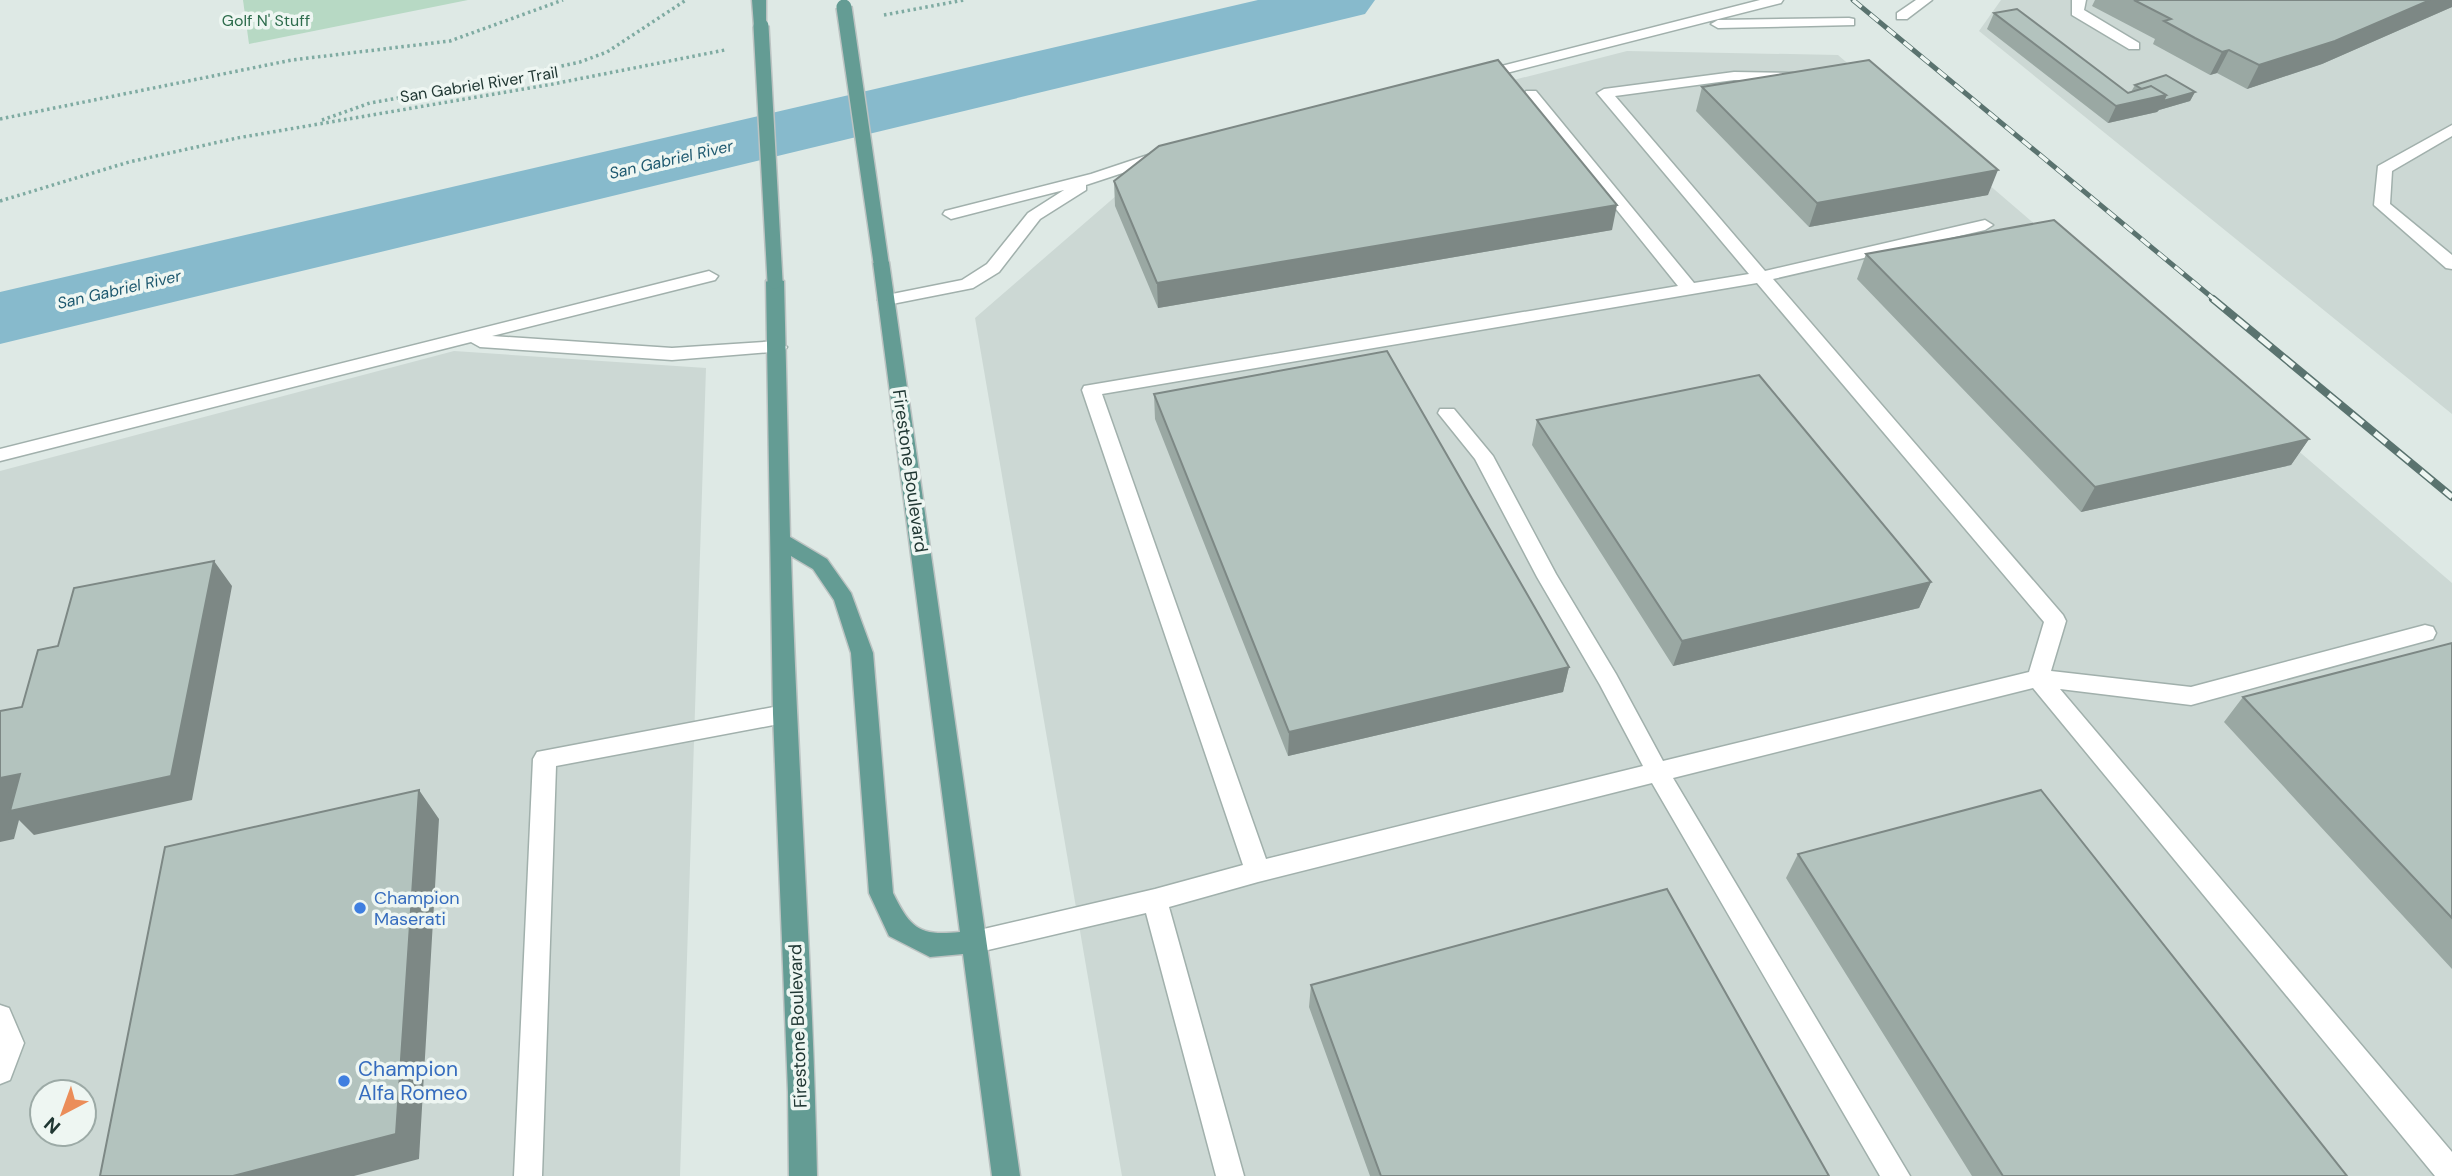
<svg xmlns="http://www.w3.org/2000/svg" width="2452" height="1176" font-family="'DM Sans',sans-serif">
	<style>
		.built { fill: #ccd8d4; fill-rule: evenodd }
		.green { fill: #b7d9c4 }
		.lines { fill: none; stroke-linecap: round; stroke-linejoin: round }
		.river { fill: #87bacc; fill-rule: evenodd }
		.lane-casing { stroke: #a1b0ac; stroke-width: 3 }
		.primary-casing { stroke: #bcc3c2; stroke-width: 3 }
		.path { stroke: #7faba2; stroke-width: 3.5; stroke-dasharray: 2.5 3.5; stroke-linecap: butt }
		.lane { fill: #fff; fill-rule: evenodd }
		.primary { fill: #649c94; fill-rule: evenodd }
		.rail-far1-casing { stroke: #5a736f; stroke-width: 5 }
		.rail-casing { stroke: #5a736f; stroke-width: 8 }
		.rail-far1 { stroke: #eef6f2; stroke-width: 3.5; stroke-dasharray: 11; stroke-linecap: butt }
		.rail { stroke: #eef6f2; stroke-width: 5; stroke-dasharray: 15; stroke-linecap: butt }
		.primary-bridge-casing { stroke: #bcc3c2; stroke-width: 18; stroke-linecap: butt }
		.primary-bridge { stroke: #649c94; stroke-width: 15 }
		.wall { fill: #9aa8a3 }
		.shaded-wall { fill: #7d8885 }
		.building { fill: #b3c3be; stroke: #7d8885; stroke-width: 2 }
		.shop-dot { fill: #3f7fe0; stroke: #eef6f2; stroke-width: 2.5 }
		.labels { text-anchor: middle; stroke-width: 7; stroke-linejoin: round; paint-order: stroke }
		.far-park-label { font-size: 16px; fill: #2d6c4c; stroke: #eef6f2 }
		.far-street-label { font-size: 16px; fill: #203733; stroke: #eef6f2 }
		.far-water-label { font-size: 16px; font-style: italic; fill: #1e596f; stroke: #eef6f2 }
		.street-label { font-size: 18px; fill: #203733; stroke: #eef6f2 }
		.shop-label { font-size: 18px; fill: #366cbe; stroke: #eef6f2; text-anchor: start }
		.near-shop-label { font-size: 21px; fill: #366cbe; stroke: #eef6f2; text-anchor: start }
	</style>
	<rect width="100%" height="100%" fill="#dee9e5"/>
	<path class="built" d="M2001 0H2452V414L1979 31Z
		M1627 51 1838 55 2452 583V1176H1122L975 318 1139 176Z
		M454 351 706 368 680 1176H0V471ZM42 1092H84V1134H42Z"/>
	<path class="green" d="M243 0H468L249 44Z"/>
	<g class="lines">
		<path class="river" d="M1258 0H1375L1365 14 0 344V292Z"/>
		<defs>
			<path id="lane" d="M1760 0H1783L1781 3 1479 80 1472 76 1474 73Z
				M1916 0H1932L1907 19H1897V13Z
				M2072 0H2086L2084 10 2139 43V49H2129L2072 15Z
				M1849 18 1854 19V25L1718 28 1711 24 1718 20Z
				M1734 72 1793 73 1800 77 1793 81 1734 80 1615 96 1765 271 1985 220 1993 225 1985 230 1773 279 2063 615 2066 621 2051 671 2191 687 2425 625 2433 627 2436 633 2433 639 2191 705 2060 689 2452 1152V1176H2435L2033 688 1673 778 1910 1176H1880L1652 783 1258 882 1169 907 1244 1176H1216L1146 913 975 953 966 950 962 942 966 934 975 931 1155 889 1243 865 1082 390 1084 386 1678 286 1526 97 1524 94 1526 91H1536L1694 283 1749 274 1597 93 1604 89ZM1757 283 2044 622 2029 672 1663 761 1616 674 1556 574 1493 456 1454 409H1440L1438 413 1475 459 1537 577 1600 685 1643 766 1266 859 1102 394Z
				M2452 125V136L2392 171 2390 204 2452 255V269L2446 268 2374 205 2378 166Z
				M1163 150 1168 152 1171 155 1168 158 1086 185V190L1040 219 999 272 973 288 887 305 878 300 887 295 962 280 987 264 1028 213 1064 190 951 219 943 214 945 211 1091 174Z
				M709 271 718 276 715 280 492 336 672 348 778 341 787 347 784 351 672 360 480 347 471 342 0 461V449Z
				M784 705 792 708 795 714 792 720 784 723 556 766 542 1176H514L533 759 537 752Z
				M0 1005 9 1008 24 1043 10 1080 0 1084Z"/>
			<path id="primary" d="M752 0H766V29L761 30 754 26Z
				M881 257 889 262 1020 1176H992L963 954 930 957 889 936 869 893 851 653 834 600 813 569 791 556C797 763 813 969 817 1176H789L788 1092 773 714 766 281 769 277 775 276 784 281 790 537 827 559 851 593 873 653 893 893C911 929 919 936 960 932L873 262Z"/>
		</defs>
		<use href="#lane" class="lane-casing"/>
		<use href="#primary" class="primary-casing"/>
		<path class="path" d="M884 15 964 0
			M0 119 292 60 450 41 563 0
			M322 120 370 103 489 82 580 62 607 52 686 0
			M0 201 129 162 237 138 553 84 725 50"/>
		<use href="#lane" class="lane"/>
		<use href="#primary" class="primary"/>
		<defs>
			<path id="rail-far1" d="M1853 0 2215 300"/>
			<path id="rail" d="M2213 299 2452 497"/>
		</defs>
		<use href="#rail-far1" class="rail-far1-casing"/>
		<use href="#rail" class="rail-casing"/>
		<use href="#rail-far1" class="rail-far1"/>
		<use href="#rail" class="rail"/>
		<defs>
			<path id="primary-bridge" d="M844 7 881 262
				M761 26 775 281"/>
		</defs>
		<use href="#primary-bridge" class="primary-bridge-casing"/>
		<use href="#primary-bridge" class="primary-bridge"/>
	</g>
	<path class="wall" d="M2095 0H2452V7L2322 64 2247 89 2217 73 2210 75 2153 44 2155 39 2092 6Z
		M1994 13 2128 93 2131 92 2135 85 2195 92 2190 101 2159 110 2157 112 2108 123 1987 29Z
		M1702 87 1988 195 1809 227 1696 111Z
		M1114 181 1612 230 1158 308 1115 206Z
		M1866 254 2309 439 2291 465 2081 512 1857 279Z
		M1154 394 1569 667 1563 692 1288 756 1155 419Z
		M1537 420 1931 582 1919 608 1673 666 1532 445Z
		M2452 643V969L2224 722 2243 697Z
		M1798 854 2347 1176H1972L1786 878Z
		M1311 985 1829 1176H1370L1309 1007Z"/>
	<path class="shaded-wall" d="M2430 0H2452V7L2322 64 2247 89 2259 65Z
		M2229 50 2217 73 2210 75 2222 52Z
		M2195 92 2190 101 2159 110 2157 112 2108 123 2116 106 2166 95Z
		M1998 170 1988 195 1809 227 1817 203Z
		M1617 205 1612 230 1158 308 1157 283Z
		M2309 439 2291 465 2081 512 2095 487Z
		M214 561 232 586 192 800 34 835 19 820 14 839 0 842V778L20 774Z
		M1931 582 1919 608 1673 666 1682 641Z
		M1569 667 1563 692 1288 756 1289 732Z
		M419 790 439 819 419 1159 354 1176H233Z"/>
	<path class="building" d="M2134 0H2430L2335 41 2259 65 2229 50 2222 52 2195 38 2164 21 2171 19Z
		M2017 9 2128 93 2151 86 2166 95 2116 106 1994 13Z
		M1498 60 1617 205 1157 283 1114 181 1159 146Z
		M1869 60 1998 170 1817 203 1702 87Z
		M2166 75 2195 92 2163 101 2166 95 2151 86 2142 89 2135 85Z
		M2054 220 2309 439 2095 487 1866 254Z
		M1387 351 1569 667 1289 732 1154 394Z
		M1759 375 1931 582 1682 641 1537 420Z
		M214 561 171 776 10 811 20 774 0 778V780V711L22 707 38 650 58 646 74 588Z
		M2452 643V918L2243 697Z
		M419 790 396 1134 233 1176H100L165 847Z
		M2041 790 2347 1176H2003L1798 854Z
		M1667 889 1829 1176H1381L1311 985Z"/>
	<g class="shop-dot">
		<circle cx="360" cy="908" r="7"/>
		<circle cx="344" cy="1081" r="7"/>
	</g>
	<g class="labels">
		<g class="far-park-label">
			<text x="266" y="26">Golf N' Stuff</text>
		</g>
		<g class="far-street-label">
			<text transform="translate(479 84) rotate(-9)" y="6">San Gabriel River Trail</text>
		</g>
		<g class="far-water-label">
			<text transform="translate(671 159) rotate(-13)" y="6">San Gabriel River</text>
			<text transform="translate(119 289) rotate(-13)" y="6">San Gabriel River</text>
		</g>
		<g class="street-label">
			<text transform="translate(910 471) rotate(82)" y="6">Firestone Boulevard</text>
			<text transform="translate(798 1026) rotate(-92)" y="6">Firestone Boulevard</text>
		</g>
		<g class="shop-label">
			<text x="374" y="904">Champion<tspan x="374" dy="21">Maserati</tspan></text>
		</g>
		<g class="near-shop-label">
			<text x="358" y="1076">Champion<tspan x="358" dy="24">Alfa Romeo</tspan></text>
		</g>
	</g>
	<g transform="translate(63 1113) rotate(221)"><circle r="33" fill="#eef6f2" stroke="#9caaa6" stroke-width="2"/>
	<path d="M0-5L12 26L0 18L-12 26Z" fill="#eb8d59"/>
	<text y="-10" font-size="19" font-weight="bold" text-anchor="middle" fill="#203733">N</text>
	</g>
</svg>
